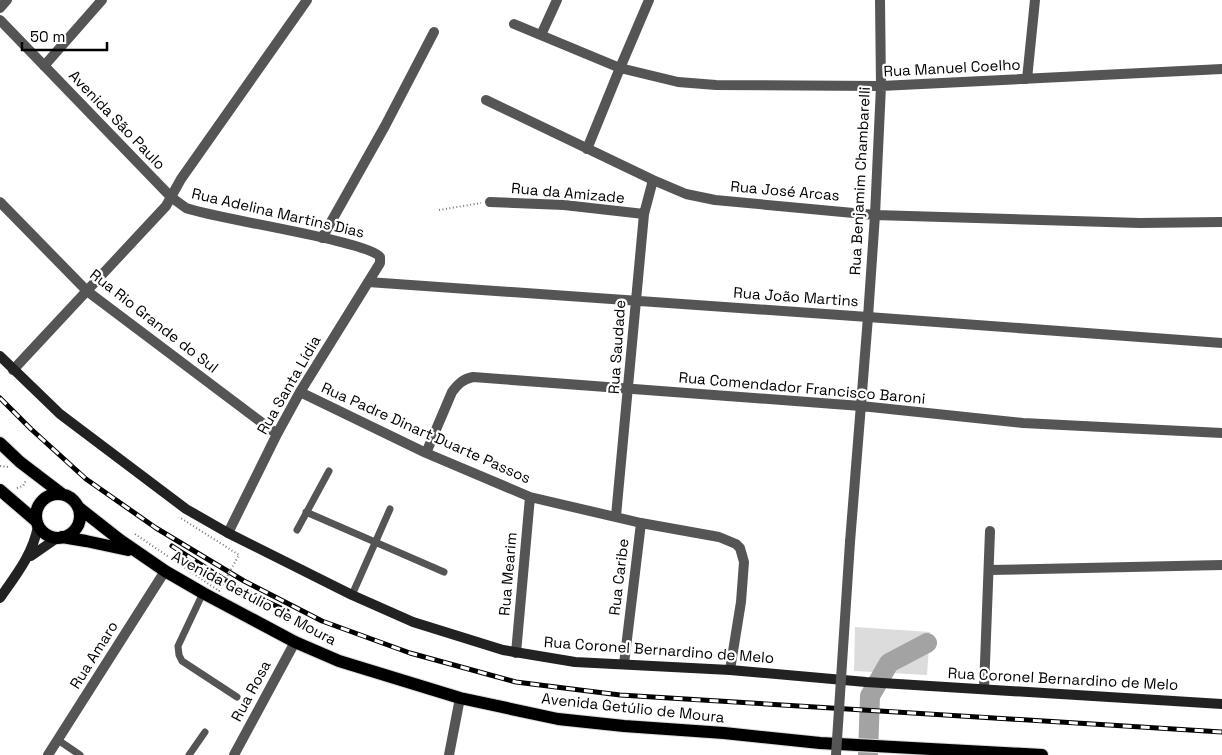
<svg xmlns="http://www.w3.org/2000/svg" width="1222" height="755" font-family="'Space Grotesk',sans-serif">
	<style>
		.green { fill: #dcdcdc }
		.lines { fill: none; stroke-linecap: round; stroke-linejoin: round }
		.river { stroke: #a3a3a3; stroke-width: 20 }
		.primary-casing { stroke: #dbdbdb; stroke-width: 14 }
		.path { stroke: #777; stroke-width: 2; stroke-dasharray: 1 2.5; stroke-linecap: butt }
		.service { stroke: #555; stroke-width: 7 }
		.minor { stroke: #555; stroke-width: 10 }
		.tertiary { stroke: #555; stroke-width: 10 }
		.secondary { stroke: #222; stroke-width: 10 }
		.primary { stroke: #000; stroke-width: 12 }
		.rail-casing { stroke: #000; stroke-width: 5 }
		.rail { stroke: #fff; stroke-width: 3; stroke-dasharray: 9; stroke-linecap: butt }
		.path-bridge { stroke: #777; stroke-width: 2; stroke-dasharray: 1 2.5; stroke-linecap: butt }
		.tertiary-bridge { stroke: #555; stroke-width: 10 }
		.labels { text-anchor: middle; stroke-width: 4.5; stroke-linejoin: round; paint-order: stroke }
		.street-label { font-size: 15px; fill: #000; stroke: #fff }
	</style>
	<rect width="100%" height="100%" fill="#fff"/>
	<path class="green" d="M855 627 930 632 927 675 854 671Z"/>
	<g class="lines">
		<path class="river" d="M868 755 870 696 889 663 927 643"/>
		<defs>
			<path id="primary" d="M0 443 20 462 62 494
				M0 490 36 521
				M36 516a22 22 0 1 1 44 0a22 22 0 1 1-44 0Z
				M78 507 120 540 165 571 203 593 295 642 339 661 460 698 558 719 624 726 724 733 820 743 1042 755
				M62 537 86 541 128 550"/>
		</defs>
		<use href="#primary" class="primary-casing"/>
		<path class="path" d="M439 210 481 203
			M0 466 8 467
			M17 488 23 486 26 480"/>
		<path class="service" d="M306 512 444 572
			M297 530 329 471
			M203 593 178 646 179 655 182 661 237 697
			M352 595 390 509
			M58 740 80 755
			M189 755 205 732"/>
		<path class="minor" d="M0 8 7 0
			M0 20 171 197 186 208C216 219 369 241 380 257V263L300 392 277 434 228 533
			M514 24 620 68 678 82 716 85 881 86 1222 69
			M541 35 557 0
			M44 66 102 0
			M1027 79 1035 0
			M486 100 653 180 686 194 715 200 875 215 1140 223 1222 222
			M587 149 620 68 649 0
			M0 202 87 291 277 434
			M490 202 564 205 644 214
			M322 238 385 126 434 32
			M368 282 868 317 875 215 881 86 880 0
			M13 370 166 206 181 179 307 0
			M300 392 426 453 530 497 641 523 719 537 736 544 740 548 744 562 741 602 730 670
			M426 453 452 392C458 384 463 379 473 377L861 406
			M616 516 644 214 653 180
			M989 570 1222 565
			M516 653 530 497
			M624 664 641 523
			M984 689 990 531
			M48 755 165 571
			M234 755 295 642"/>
		<path class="tertiary" d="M861 406 1023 423 1222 433
			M850 542 868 317 1222 343
			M449 755 460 698"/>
		<path class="secondary" d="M0 356 60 414 186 509 228 533 352 595 413 622 503 650 575 662 730 670 866 682 1222 704
			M31 556 57 538
			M0 598C16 575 33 554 38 526"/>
		<use href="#primary" class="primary"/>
		<defs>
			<path id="rail" d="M0 398 31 429 86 479 156 528 244 581 322 621 410 653 516 682 620 695 1222 732
				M172 546 238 588 287 611"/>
		</defs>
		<use href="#rail" class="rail-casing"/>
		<use href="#rail" class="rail"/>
		<path class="path-bridge" d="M135 534 219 591 239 555 179 517"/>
		<path class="tertiary-bridge" d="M836 755 850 542"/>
	</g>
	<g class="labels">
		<g class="street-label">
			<text transform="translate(952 68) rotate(-3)" y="5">Rua Manuel Coelho</text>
			<text transform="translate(117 120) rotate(46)" y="5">Avenida São Paulo</text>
			<text transform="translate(860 181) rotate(-87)" y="5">Rua Benjamim Chambarelli</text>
			<text transform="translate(785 191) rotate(5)" y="5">Rua José Arcas</text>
			<text transform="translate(568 193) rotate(5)" y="5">Rua da Amizade</text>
			<text transform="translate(278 213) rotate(13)" y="5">Rua Adelina Martins Dias</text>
			<text transform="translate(796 297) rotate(4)" y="5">Rua João Martins</text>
			<text transform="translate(154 321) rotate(38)" y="5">Rua Rio Grande do Sul</text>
			<text transform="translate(617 347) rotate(-86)" y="5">Rua Saudade</text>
			<text transform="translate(289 385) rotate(-60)" y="5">Rua Santa Lídia</text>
			<text transform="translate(802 388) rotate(5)" y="5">Rua Comendador Francisco Baroni</text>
			<text transform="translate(426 433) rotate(24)" y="5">Rua Padre Dinart Duarte Passos</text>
			<text transform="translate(508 574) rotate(-85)" y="5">Rua Mearim</text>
			<text transform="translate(619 577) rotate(-83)" y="5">Rua Caribe</text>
			<text transform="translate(254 598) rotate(28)" y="5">Avenida Getúlio de Moura</text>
			<text transform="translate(659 650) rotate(4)" y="5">Rua Coronel Bernardino de Melo</text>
			<text transform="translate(94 655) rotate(-58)" y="5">Rua Amaro</text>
			<text transform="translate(1063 679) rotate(3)" y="5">Rua Coronel Bernardino de Melo</text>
			<text transform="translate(251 691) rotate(-62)" y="5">Rua Rosa</text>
			<text transform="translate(633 708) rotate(6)" y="5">Avenida Getúlio de Moura</text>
		</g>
	</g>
	<path d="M22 42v8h85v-8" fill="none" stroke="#000000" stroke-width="2.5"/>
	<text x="30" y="42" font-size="15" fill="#000000" stroke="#ffffff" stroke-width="4" paint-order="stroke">50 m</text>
</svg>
